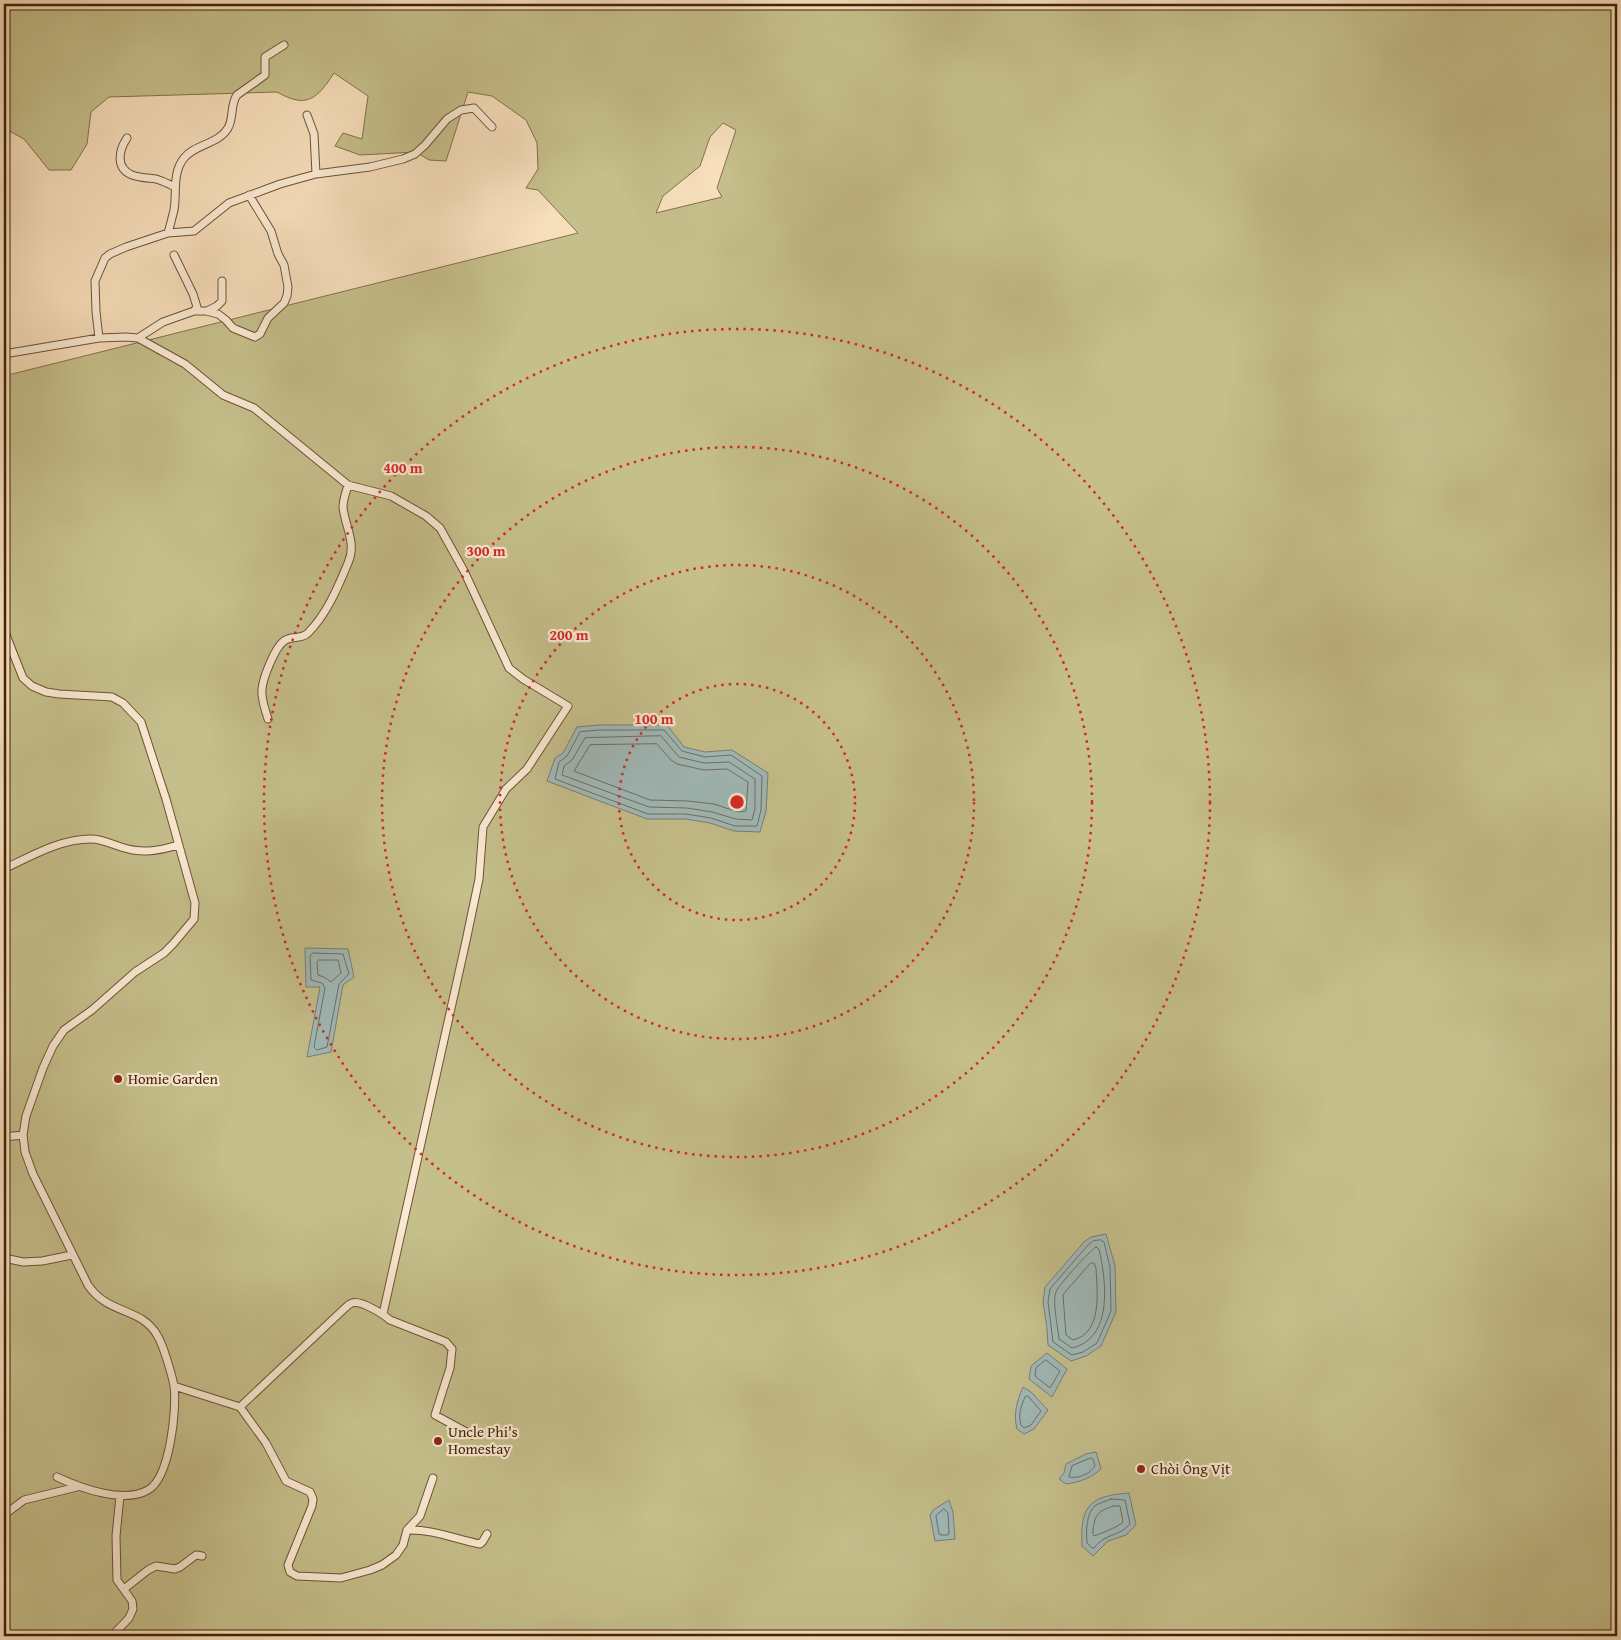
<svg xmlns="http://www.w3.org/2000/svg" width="1621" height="1640" font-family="'Gentium Book Plus',serif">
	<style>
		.green { fill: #c5bf8b; stroke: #837149; fill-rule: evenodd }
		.water { fill: #a0baba; stroke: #7a7e72 }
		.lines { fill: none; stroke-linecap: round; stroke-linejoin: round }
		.shore { stroke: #706e60; stroke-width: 1 }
		.street-casing { stroke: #6e5234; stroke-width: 9 }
		.street { stroke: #faead3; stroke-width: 7 }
		.ring { fill: none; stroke: #d62828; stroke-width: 2.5; stroke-dasharray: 2.5 5 }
		.poi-dot { fill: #8f2418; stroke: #faead3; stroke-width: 2 }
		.labels { text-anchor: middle; stroke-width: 4.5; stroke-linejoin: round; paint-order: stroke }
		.poi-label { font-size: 15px; fill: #412307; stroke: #faead3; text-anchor: start }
		.centre { fill: #d62828; stroke: #faead3; stroke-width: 2.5 }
		.ring-label { font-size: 15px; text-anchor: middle; font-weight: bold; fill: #d62828; stroke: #faead3; stroke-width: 4.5; stroke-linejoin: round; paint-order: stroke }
	</style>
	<rect width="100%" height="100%" fill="#f7dfbc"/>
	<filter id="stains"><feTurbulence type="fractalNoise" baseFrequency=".004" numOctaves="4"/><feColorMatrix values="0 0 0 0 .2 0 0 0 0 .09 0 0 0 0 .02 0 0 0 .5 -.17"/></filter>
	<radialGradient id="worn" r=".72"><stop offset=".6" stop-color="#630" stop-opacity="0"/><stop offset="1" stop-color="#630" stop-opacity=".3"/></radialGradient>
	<path class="green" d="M4 4H1617V1636H4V376L578 233 538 190 526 188 538 169 537 143 526 120 492 96 468 92 446 161 429 160 416 152 360 155 335 146 343 133 362 139 368 96 334 73C317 99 307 109 277 92L109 97 91 112 87 144 71 170H49L24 139 4 128ZM723 123 736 130 717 188 722 197 656 213 663 196 700 166 710 137Z"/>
	<path class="water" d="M600 725H667L684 747 705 752 732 750 768 773 766 811 760 832 734 831 710 823 686 819H647L547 781 555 758 563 753 577 727Z
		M305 948 348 949 354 977 343 985 331 1052 307 1057 320 987H306Z
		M1106 1234 1115 1266 1116 1312 1101 1346 1086 1356 1071 1361 1048 1345 1047 1328 1043 1302 1045 1287 1084 1242 1091 1237Z
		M1047 1353 1067 1369 1052 1397 1029 1379 1031 1366Z
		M1023 1387 1031 1392 1048 1410 1034 1429 1024 1434 1017 1429C1013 1413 1017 1402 1023 1387Z
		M1096 1452 1101 1469C1091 1478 1080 1482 1066 1484L1059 1479 1064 1473 1066 1464 1086 1454Z
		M1129 1493 1136 1525 1126 1535 1108 1541 1093 1556 1082 1546C1080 1506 1089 1496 1129 1493Z
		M949 1500 953 1512 955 1539 935 1541 930 1515 933 1510Z"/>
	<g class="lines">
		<path class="shore" d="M600 730H664L682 751 705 757 731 755 762 776 761 810 757 826H735L711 818 686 814H648L555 779 559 762 567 756 580 732Z
			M661 736 679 757 704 763 729 762 755 779V809L752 820 736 819 712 812 687 808 649 807 562 775 564 766 572 760 585 738Z
			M657 744 671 760 677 764 704 770 727 769 748 782 746 811 738 812 714 804 688 801 650 800 574 771 590 745Z
			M313 953 343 954 349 974 339 984 327 1047 317 1050 314 1047 325 988 322 983 311 980 310 956Z
			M319 960H338L341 973 331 982 324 977 318 975 317 962Z
			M1101 1240 1104 1242 1110 1267 1111 1311 1097 1343 1083 1352 1072 1355 1053 1342 1048 1302 1050 1289 1087 1246 1093 1241Z
			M1096 1247 1099 1249C1106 1280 1114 1338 1072 1348L1059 1339C1058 1328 1052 1301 1056 1292 1059 1284 1089 1252 1096 1247Z
			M1091 1263H1094L1096 1268C1097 1291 1103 1333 1073 1340L1066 1335 1063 1295Z
			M1046 1360 1060 1371 1050 1388 1035 1376 1036 1368Z
			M1028 1396 1041 1411 1031 1425 1024 1428 1021 1425C1018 1415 1021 1406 1025 1397Z
			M1091 1458 1093 1459 1095 1466C1090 1474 1078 1479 1069 1477L1072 1466Z
			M1111 1499 1125 1500 1130 1524C1119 1537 1105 1533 1094 1548H1092L1087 1543C1086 1532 1086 1512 1096 1505 1100 1503 1106 1501 1111 1499Z
			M1113 1506H1120L1123 1522C1120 1526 1098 1535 1094 1536 1092 1532 1093 1529 1094 1524 1096 1512 1102 1510 1113 1506Z
			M944 1509 948 1513 949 1533 948 1535H941L939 1534 936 1516Z"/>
		<defs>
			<path id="street" d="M307 115 314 134 316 174
				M127 138C119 150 115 168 132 175 140 178 149 178 156 179 163 181 169 184 175 187
				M168 233C170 226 172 218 174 210 177 193 172 173 184 158 195 144 219 144 228 128 234 118 230 104 237 95L265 75V57L284 45
				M194 311H206L218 314 226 320 233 328 255 337 260 334 268 318 284 303 287 296 288 287 284 265 278 254 271 231 249 195
				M207 311 217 306 222 301V281
				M99 338 96 312 95 281 105 258 110 254 126 247 168 233 194 231 229 203 280 184 316 174 370 167 403 159 415 154 425 145 447 119 461 110 474 108 492 127
				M138 338 163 322 194 311 197 307 193 294 174 255
				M4 354 99 338 126 337 138 338 185 364 223 395 254 408 348 485 391 496 426 516 440 528 464 571 509 668 523 679 568 706 527 769 506 789 483 827 479 879 466 941 383 1314
				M4 630 23 678 32 686 46 692 59 694 112 697 123 703 141 722 166 799 195 903 194 919 173 944 164 953 135 972 92 1010 64 1030 53 1046 43 1068 26 1116 23 1135 25 1152 33 1174 88 1285C108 1315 141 1307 157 1335 163 1344 172 1375 174 1386 177 1409 170 1478 148 1490 124 1504 80 1488 57 1477
				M268 719C265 709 261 699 262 689 263 678 275 647 284 641 291 635 301 640 308 633 327 614 338 587 348 563 357 543 345 527 343 507 343 500 346 492 348 485
				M4 869C31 856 60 839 91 839 102 839 111 844 121 847 142 854 158 851 178 845
				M4 1137 23 1135
				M4 1258 23 1262 42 1261 72 1255
				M174 1386 240 1407 345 1308C347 1306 349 1304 352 1303 361 1300 383 1314 390 1320L446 1342 452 1349 450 1368 435 1415 472 1435
				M240 1407 266 1443 286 1481 310 1492 313 1499 312 1506 288 1565 290 1572 297 1576 341 1578 370 1570 382 1565 396 1555 403 1545 407 1530 420 1516 433 1478
				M4 1515 24 1500 77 1487
				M407 1530C432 1529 455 1539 480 1544L483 1541 487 1534
				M124 1589 148 1570 156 1566 175 1569 180 1567 196 1555 202 1556
				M112 1636 129 1618 133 1609 132 1601 117 1580 116 1536 120 1496"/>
		</defs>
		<use href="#street" class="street-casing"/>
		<use href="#street" class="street"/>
	</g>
	<g class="ring">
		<circle cx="737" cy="802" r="118"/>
		<circle cx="737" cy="802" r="237"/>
		<circle cx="737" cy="802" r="355"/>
		<circle cx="737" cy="802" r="473"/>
	</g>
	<g class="poi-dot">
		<circle cx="118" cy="1079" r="5"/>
		<circle cx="438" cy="1441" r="5"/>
		<circle cx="1141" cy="1469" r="5"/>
	</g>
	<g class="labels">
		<g class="poi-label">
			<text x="128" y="1084">Homie Garden</text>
			<text x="448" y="1437">Uncle Phi's<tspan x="448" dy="17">Homestay</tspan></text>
			<text x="1151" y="1474">Chòi Ông Vịt</text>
		</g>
	</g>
	<circle cx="737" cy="802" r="8" class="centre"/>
	<g class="ring-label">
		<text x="403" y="473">400 m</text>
		<text x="486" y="556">300 m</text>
		<text x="569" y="640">200 m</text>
		<text x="654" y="724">100 m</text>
	</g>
	<rect width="1621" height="1640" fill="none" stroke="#f7dfbc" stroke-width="20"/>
	<rect x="5" y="5" width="1611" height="1630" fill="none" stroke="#412307" stroke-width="2.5"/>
	<rect x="10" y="10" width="1601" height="1620" fill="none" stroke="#412307"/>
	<rect width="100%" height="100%" filter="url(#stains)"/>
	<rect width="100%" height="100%" fill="url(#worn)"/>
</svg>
